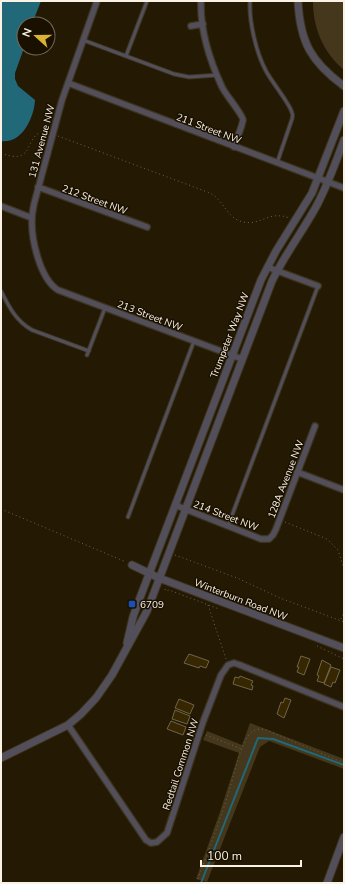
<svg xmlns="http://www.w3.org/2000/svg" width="345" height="884" font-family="'Nunito Sans',sans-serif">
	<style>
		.green { fill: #44371c }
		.water { fill: #216878 }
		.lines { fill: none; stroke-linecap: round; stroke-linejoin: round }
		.stream { stroke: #216878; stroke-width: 2 }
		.building { fill: #372700; stroke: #6f634b }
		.service-casing { stroke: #3e341f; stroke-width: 5 }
		.minor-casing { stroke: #3e341f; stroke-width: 8 }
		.tertiary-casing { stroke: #3e341f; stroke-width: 9 }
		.path { stroke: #6b624f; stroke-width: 1; stroke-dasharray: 1 3; stroke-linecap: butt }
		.service { stroke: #524f5a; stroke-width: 3 }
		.minor { stroke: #524f5a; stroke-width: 5.5 }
		.tertiary { stroke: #524f5a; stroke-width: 7 }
		.transit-dot { fill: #1a4fb4; stroke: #1a1000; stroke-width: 1.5 }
		.labels { text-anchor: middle; stroke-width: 3; stroke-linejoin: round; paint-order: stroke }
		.street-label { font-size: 10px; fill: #faf3e5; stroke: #1a1000 }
		.poi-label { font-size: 10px; fill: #faf3e5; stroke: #1a1000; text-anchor: start }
	</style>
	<rect width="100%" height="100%" fill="#241a04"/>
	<path class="green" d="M313 1H344V70C323 52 313 28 313 1Z
		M250 723 344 759V769L269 741 260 747 207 882 196 879 220 812 239 753 203 740 207 731 242 745Z"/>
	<path class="water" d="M1 1H41L32 24H24V48L15 73V79L18 86 35 100C34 118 22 144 1 141Z"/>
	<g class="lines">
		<path class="stream" d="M201 883 258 738 273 739 344 765"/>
	</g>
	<path class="building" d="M189 654 209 661 206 668 200 666 199 668 184 663Z
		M301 656 310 659 304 675 297 672 299 667H297Z
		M322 660 331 665 324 683 317 681 319 676 317 675Z
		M331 667 340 670 335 683 333 682 331 687 324 684Z
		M240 676 253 681 251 685 253 686 252 690 233 684 235 677 239 678Z
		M285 698 291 700 284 718 277 714 281 702 283 703Z
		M179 699 194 705 190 714 175 708Z
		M175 710 190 716 187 724 172 719Z
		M171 721 186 727 183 735 167 729Z"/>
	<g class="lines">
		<defs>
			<path id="service" d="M250 1C249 22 256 52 266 71 271 81 291 105 292 113 293 114 292 119 292 119L277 163
				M83 40 174 74 189 77 218 75
				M126 56 147 1
				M1 291C9 307 16 321 32 330L89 351
				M87 355 105 308
				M128 517 194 341
				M228 526 318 286"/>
			<path id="minor" d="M97 1 62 100 34 204C33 209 32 214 32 219 31 239 40 279 58 290L242 359
				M201 1C200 30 210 61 222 87 225 94 243 115 243 120 242 127 236 140 234 147
				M191 26 203 24
				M68 83 344 188
				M38 187 147 227
				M1 206 32 218
				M267 267 318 286
				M297 472 344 490
				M175 505 261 539H269L273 535 276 529 315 426
				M68 725 146 840 151 843 157 842 167 833 203 722 221 675 228 665 234 663 240 665 344 707"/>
			<path id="tertiary" d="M298 1C300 42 311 62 344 86
				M132 565 159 578 344 648
				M127 643 133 617 138 603 261 280 276 251 312 193 344 111
				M1 758 68 725 81 714 96 698 112 675 124 653 147 611 272 281C285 254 303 231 317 205 328 184 336 162 344 140
				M327 883 344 837"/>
		</defs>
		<use href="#service" class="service-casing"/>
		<use href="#minor" class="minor-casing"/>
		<use href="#tertiary" class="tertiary-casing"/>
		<path class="path" d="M58 136 210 193C224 200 226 218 243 222 261 226 269 210 289 218
			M1 153C34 166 24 139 41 132L46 133
			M1 509 126 562
			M285 522 327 539 338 550 344 569
			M175 555 237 578 280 598 344 622
			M165 589 166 591 169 590 219 609
			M208 605 226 659
			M341 619 344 612
			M317 646 344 659
			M206 735 242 749
			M198 883V878C209 849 220 821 229 791 234 775 239 750 248 736 252 730 257 729 264 729L344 763"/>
		<use href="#service" class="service"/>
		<use href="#minor" class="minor"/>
		<use href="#tertiary" class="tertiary"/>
	</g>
	<rect class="transit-dot" x="128" y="600" width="8" height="8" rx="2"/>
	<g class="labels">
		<g class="street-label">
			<text transform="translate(209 128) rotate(21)" y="4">211 Street NW</text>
			<text transform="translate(41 141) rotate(-75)" y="4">131 Avenue NW</text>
			<text transform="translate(95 199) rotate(20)" y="4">212 Street NW</text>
			<text transform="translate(150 315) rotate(21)" y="4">213 Street NW</text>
			<text transform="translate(229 335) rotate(-69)" y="4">Trumpeter Way NW</text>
			<text transform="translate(285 479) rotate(-69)" y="4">128A Avenue NW</text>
			<text transform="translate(226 515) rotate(21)" y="4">214 Street NW</text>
			<text transform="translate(241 599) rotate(21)" y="4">Winterburn Road NW</text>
			<text transform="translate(180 764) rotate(-72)" y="4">Redtail Common NW</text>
		</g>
		<g class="poi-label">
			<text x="140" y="608">6709</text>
		</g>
	</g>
	<rect width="345" height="884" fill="none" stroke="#faf3e5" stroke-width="4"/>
	<g transform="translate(36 36) rotate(291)"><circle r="19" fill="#1a1000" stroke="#746b5c"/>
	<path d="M0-3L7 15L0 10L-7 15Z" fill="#dab333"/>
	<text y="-6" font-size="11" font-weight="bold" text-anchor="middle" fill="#faf3e5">N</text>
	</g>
	<path d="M201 860v6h100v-6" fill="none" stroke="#faf3e5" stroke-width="2"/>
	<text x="207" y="860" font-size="12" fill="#faf3e5" stroke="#1a1000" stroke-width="3" paint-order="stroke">100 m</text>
</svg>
